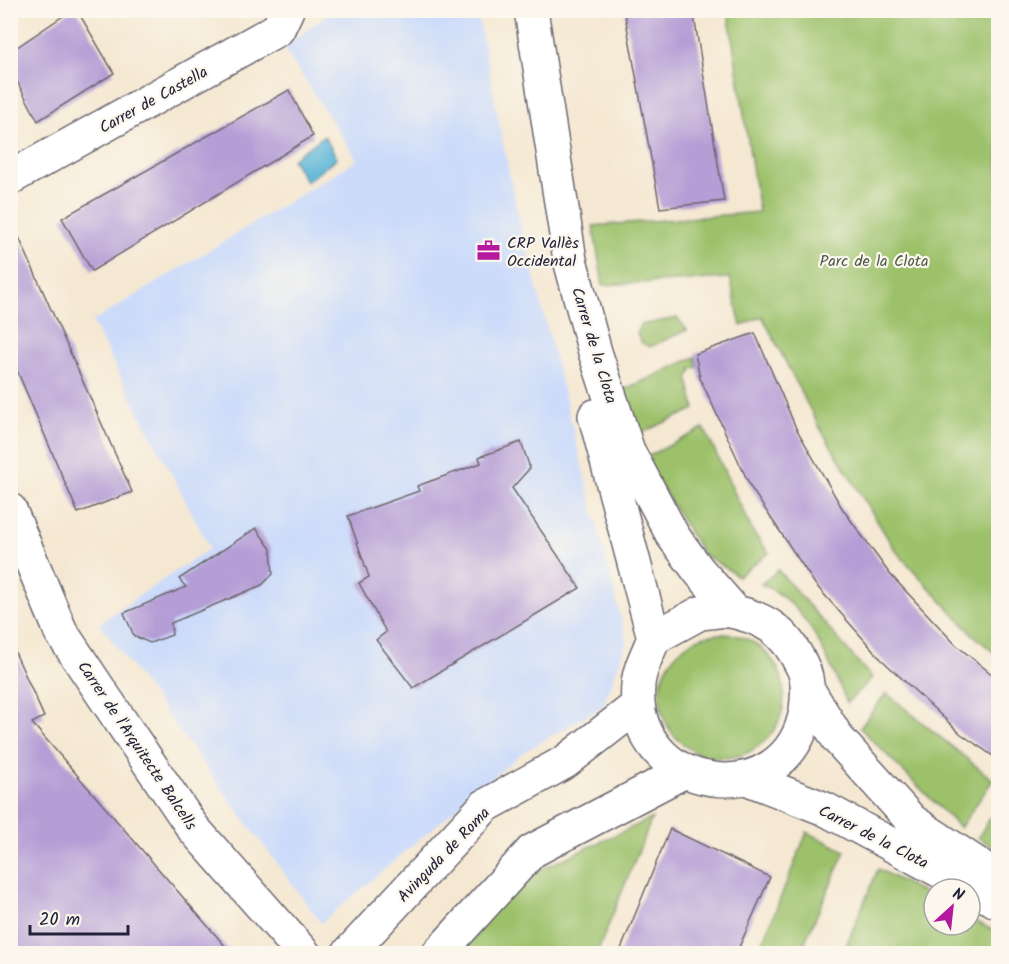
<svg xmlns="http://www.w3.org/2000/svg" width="1009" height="964" font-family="Kalam,sans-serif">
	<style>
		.built { fill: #ccdbfa }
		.green { fill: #9cc16b; stroke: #5f7253; stroke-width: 1.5 }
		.water { fill: #5ab5d8; stroke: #3e6c8a; stroke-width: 1.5 }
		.building { fill: #b59dd5 }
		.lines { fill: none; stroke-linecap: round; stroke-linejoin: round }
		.minor-casing { stroke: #6c6770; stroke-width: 36 }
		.minor { stroke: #fff; stroke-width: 33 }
		.labels { text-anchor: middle; stroke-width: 4.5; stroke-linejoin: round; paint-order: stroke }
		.street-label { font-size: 16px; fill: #22223b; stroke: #fbf7ec }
		.poi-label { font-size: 16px; fill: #22223b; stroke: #fbf7ec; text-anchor: start }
		.park-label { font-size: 16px; fill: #4d5a4c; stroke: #fbf7ec }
	</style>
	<rect width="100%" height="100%" fill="#fbf7ec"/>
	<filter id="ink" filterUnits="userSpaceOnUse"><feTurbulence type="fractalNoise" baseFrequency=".0167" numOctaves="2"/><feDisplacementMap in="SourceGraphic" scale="12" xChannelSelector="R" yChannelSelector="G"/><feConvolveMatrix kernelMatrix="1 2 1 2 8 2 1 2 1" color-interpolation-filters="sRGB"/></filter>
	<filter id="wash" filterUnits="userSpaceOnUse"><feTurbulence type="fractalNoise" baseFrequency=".008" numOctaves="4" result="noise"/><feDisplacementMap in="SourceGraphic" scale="24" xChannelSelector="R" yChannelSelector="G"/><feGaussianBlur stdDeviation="1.35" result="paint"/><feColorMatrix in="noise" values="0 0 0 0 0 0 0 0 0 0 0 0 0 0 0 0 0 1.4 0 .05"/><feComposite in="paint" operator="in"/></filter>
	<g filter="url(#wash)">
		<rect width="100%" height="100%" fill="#f5e8d2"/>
		<path class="built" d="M331 11H477L514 197 627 642 603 706 522 753 321 923 99 623 210 548 92 322 357 160 284 48Z"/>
		<path class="green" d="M728 11H998V656L970 632 895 550 818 425 762 316 741 326 730 278 603 285 593 226 759 212Z
			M677 318 687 330 650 347 642 343 637 335 640 325Z
			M695 357 698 367 692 369 688 379 695 409 632 437 617 393Z
			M704 428 753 532 769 553 738 576 702 553 644 458Z
			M778 570 872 678 847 703C828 660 808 603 761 584Z
			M660 696a62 62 0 1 1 124 0a62 62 0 1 1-124 0Z
			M886 693 993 780 960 828 860 728Z
			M998 806V851L978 837Z
			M652 818 597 953 452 954 528 875Z
			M807 832 845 851 800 953H770L760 949Z
			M878 869 934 898V925H970V918L998 933 995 953H843Z"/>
		<path class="water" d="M324 136 337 158 306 182 292 159Z"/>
		<g id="blocks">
			<path class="building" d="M72 10H77L114 73 38 121 10 68V52Z
				M624 10H693L724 201 660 208Z
				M289 90 313 136 92 271 62 218Z
				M10 217 132 492 78 513 10 354Z
				M755 333 796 428 842 508 889 573 956 645 999 680V760L961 734 881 659 815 584 751 488 700 378 695 354Z
				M521 442 530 468 512 488 580 588 413 688 376 640 386 632 359 583 369 577 348 516 419 491 417 486 481 463 479 457Z
				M256 528 271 549 273 574 262 585 171 623 172 635 150 643 134 636 124 613 186 587 179 579Z
				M10 641 44 717 32 723 232 954H10Z
				M670 829 770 877 736 954H619Z"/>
		</g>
	</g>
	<g filter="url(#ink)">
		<use href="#blocks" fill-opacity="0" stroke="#6c6770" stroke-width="1.5"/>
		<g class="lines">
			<defs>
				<path id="minor" d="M531 10 570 260 595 352 628 451 673 536 699 571 735 612
					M10 178 278 29 287 10
					M595 416 654 638
					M10 510 61 632 105 698 193 828 304 954
					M726 610C764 617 785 630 802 666 809 679 808 696 806 710 788 817 629 795 638 685 639 669 648 653 654 638L700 613Z
					M807 688 838 739 912 821 998 878
					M746 778 825 809 998 902
					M348 954 485 806 565 762 637 706
					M438 954 532 851 683 772"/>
			</defs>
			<use href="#minor" class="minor-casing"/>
			<use href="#minor" class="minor"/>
		</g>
	</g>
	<defs>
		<symbol id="office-bare" viewBox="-9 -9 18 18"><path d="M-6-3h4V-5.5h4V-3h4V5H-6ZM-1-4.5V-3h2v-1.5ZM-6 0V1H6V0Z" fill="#b5179e" stroke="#fbf7ec" stroke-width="2.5" paint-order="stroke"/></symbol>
	</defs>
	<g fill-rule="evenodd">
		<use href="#office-bare" x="472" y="234" width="33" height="33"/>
	</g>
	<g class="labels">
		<g class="street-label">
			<text transform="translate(153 99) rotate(-29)" y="6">Carrer de Castella</text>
			<text transform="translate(595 345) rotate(73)" y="6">Carrer de la Clota</text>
			<text transform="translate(138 745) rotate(56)" y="6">Carrer de l'Arquitecte Balcells</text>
			<text transform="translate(874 836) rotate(27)" y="6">Carrer de la Clota</text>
			<text transform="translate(443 854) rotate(-46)" y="6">Avinguda de Roma</text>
		</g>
		<g class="poi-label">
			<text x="507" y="248">CRP Vallès<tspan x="507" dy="18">Occidental</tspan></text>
		</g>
		<g class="park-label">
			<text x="874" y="266">Parc de la Clota</text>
		</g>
	</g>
	<rect width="1009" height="964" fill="none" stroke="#fbf7ec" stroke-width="36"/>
	<g transform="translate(952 907) rotate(27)"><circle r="28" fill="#fbf7ec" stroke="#a4a2a5" stroke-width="1.5"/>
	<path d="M0-4.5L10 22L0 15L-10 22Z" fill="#b5179e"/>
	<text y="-9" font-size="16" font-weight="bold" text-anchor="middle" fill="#22223b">N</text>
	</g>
	<path d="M30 925v9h98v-9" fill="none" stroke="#22223b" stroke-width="3"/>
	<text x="39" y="925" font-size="18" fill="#22223b" stroke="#fbf7ec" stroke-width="4.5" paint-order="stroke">20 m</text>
</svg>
